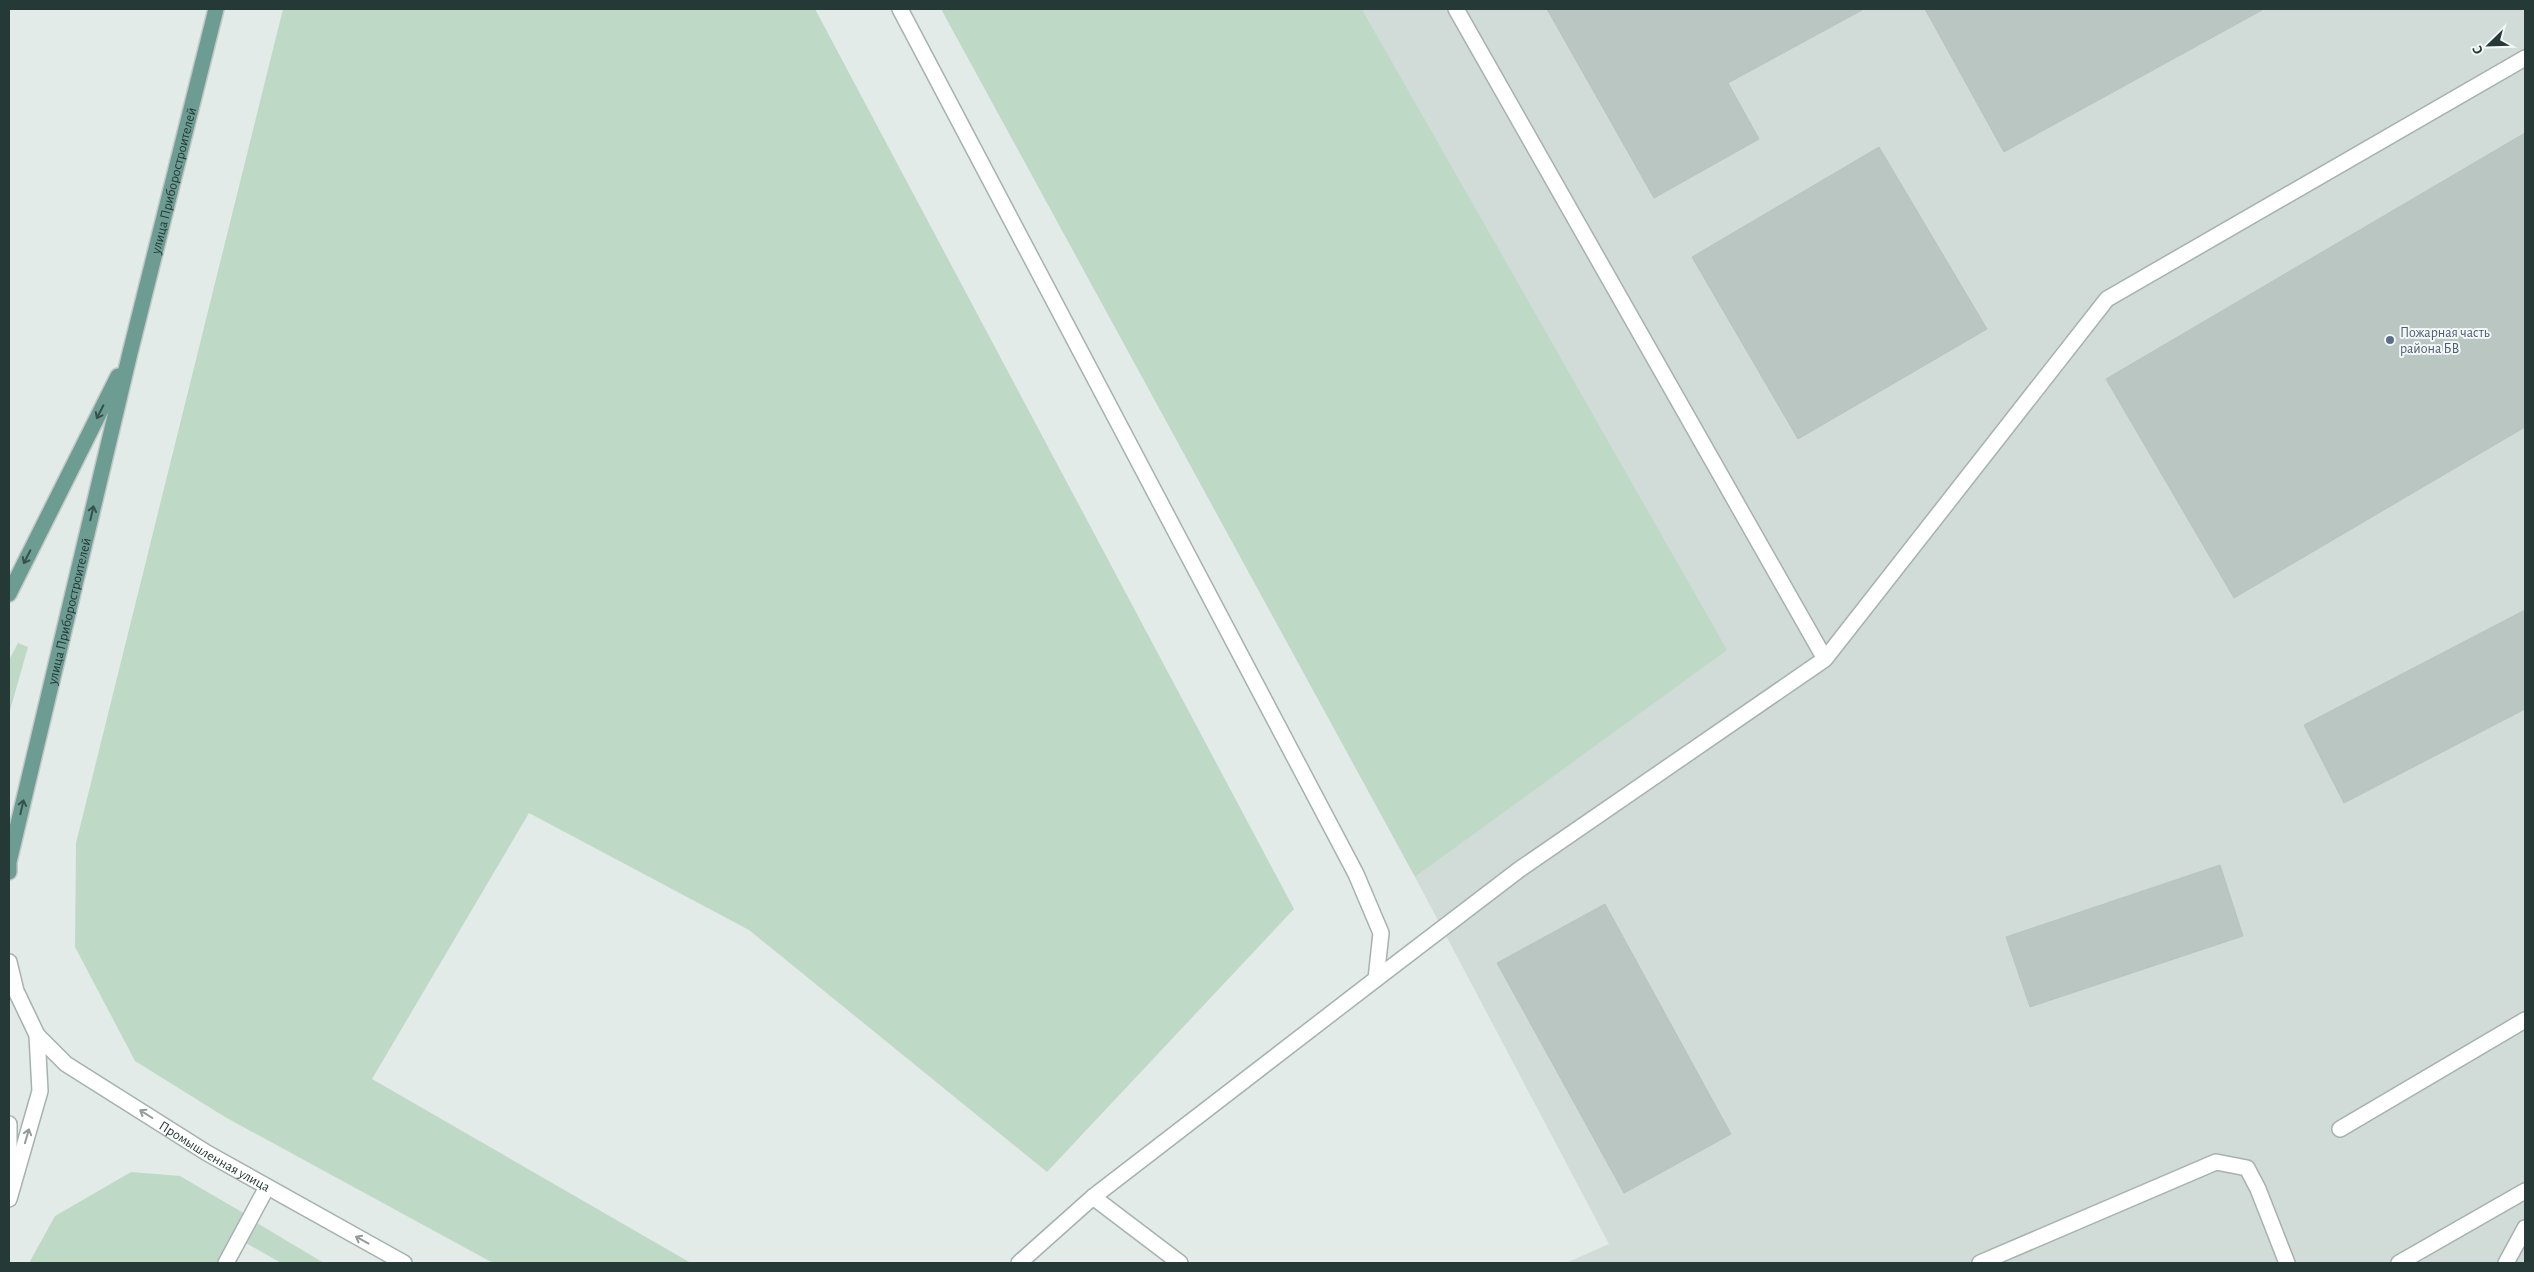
<svg xmlns="http://www.w3.org/2000/svg" width="2534" height="1272" font-family="'Alegreya Sans',sans-serif">
	<style>
		.built { fill: #d1dbd7 }
		.green { fill: #bedac7 }
		.building { fill: #b9c6c1; stroke: #b6c4bf }
		.lines { fill: none; stroke-linecap: round; stroke-linejoin: round }
		.service-casing { stroke: #a6b2af; stroke-width: 18 }
		.minor-casing { stroke: #a6b2af; stroke-width: 18 }
		.tertiary-casing { stroke: #a6b2af; stroke-width: 18 }
		.primary-casing { stroke: #c2c8c7; stroke-width: 18 }
		.service { stroke: #fff; stroke-width: 15 }
		.minor { stroke: #fff; stroke-width: 15 }
		.tertiary { stroke: #fff; stroke-width: 15 }
		.primary { stroke: #6d9c92; stroke-width: 15 }
		.oneway { stroke: #37524d }
		.oneway2 { stroke: #929c9a }
		.service-dot { fill: #5c6f8a; stroke: #f3f8f6; stroke-width: 2 }
		.labels { text-anchor: middle; stroke-width: 4; stroke-linejoin: round; paint-order: stroke }
		.street-label { font-size: 14px; fill: #253a36; stroke: #f3f8f6 }
		.service-label { font-size: 14px; fill: #4e5e75; stroke: #f3f8f6; text-anchor: start }
	</style>
	<rect width="100%" height="100%" fill="#e3ebe8"/>
	<path class="built" d="M1362 9H2525V1263H1566L1609 1244 1415 877 1726 650Z"/>
	<path class="green" d="M283 9H815L1294 909 1047 1172 749 930 529 813 372 1079 691 1263H493L225 1117 135 1061 75 947 76 843Z
		M941 9H1362L1727 650 1415 877Z
		M18 643 28 647 9 714V660Z
		M131 1172 180 1176 247 1215 221 1263H29L55 1216Z
		M257 1223 324 1263H281L246 1243Z"/>
	<path class="building" d="M1547 9H1864L1728 83 1759 139 1654 198Z
		M1925 9H2264L2004 152Z
		M2525 133V427L2234 598 2106 379Z
		M1879 147 1987 329 1798 439 1692 257Z
		M2525 610V709L2344 803 2304 725Z
		M2220 865 2243 936 2030 1007 2006 937Z
		M1605 904 1731 1134 1624 1193 1497 963Z"/>
	<g class="lines">
		<defs>
			<path id="service" d="M1825 659 2107 299 2525 58
				M1376 979 1520 869 1825 659 1456 9
				M2340 1129 2525 1020
				M1093 1197 1180 1263
				M226 1263 267 1187
				M1980 1263 2216 1162 2247 1168 2258 1189 2287 1263
				M2399 1263 2525 1191
				M2506 1263 2525 1228"/>
			<path id="minor" d="M900 9 1356 874 1381 933 1376 979 1093 1197 1019 1263"/>
			<g id="tertiary">
				<path d="M9 962 16 991 37 1035 40 1091 9 1199"/>
				<path id="s1" d="M37 1035 66 1064 207 1153 404 1263"/>
				<path d="M9 1124V1162"/>
			</g>
			<g id="primary">
				<path d="M9 594 118 376"/>
				<path id="s2" d="M9 872V862L130 353 216 9"/>
			</g>
		</defs>
		<use href="#service" class="service-casing"/>
		<use href="#minor" class="minor-casing"/>
		<use href="#tertiary" class="tertiary-casing"/>
		<use href="#primary" class="primary-casing"/>
		<use href="#service" class="service"/>
		<use href="#minor" class="minor"/>
		<use href="#tertiary" class="tertiary"/>
		<use href="#primary" class="primary"/>
	</g>
	<defs><path id="oneway-shaft" d="M-6 0H5M1.5-3L5.5 0L1.5 3" fill="none" stroke-width="1.6" stroke-linecap="round" stroke-linejoin="round" transform="scale(1.25)"/></defs>
	<g class="oneway">
		<use href="#oneway-shaft" transform="translate(100 412) rotate(117)"/>
		<use href="#oneway-shaft" transform="translate(92 513) rotate(-77)"/>
		<use href="#oneway-shaft" transform="translate(27 557) rotate(117)"/>
		<use href="#oneway-shaft" transform="translate(22 807) rotate(-77)"/>
	</g>
	<g class="oneway2">
		<use href="#oneway-shaft" transform="translate(146 1114) rotate(-148)"/>
		<use href="#oneway-shaft" transform="translate(27 1136) rotate(-74)"/>
		<use href="#oneway-shaft" transform="translate(362 1240) rotate(-151)"/>
	</g>
	<circle class="service-dot" cx="2390" cy="340" r="5"/>
	<g class="labels">
		<g class="street-label">
			<text dy="5" stroke="none"><textPath href="#s2" startOffset="711">улица Приборостроителей</textPath></text>
			<text dy="5" stroke="none"><textPath href="#s2" startOffset="268">улица Приборостроителей</textPath></text>
			<text dy="5" stroke="none"><textPath href="#s1" startOffset="216">Промышленная улица</textPath></text>
		</g>
		<g class="service-label">
			<text x="2400" y="337">Пожарная часть<tspan x="2400" dy="16">района БВ</tspan></text>
		</g>
	</g>
	<rect width="2534" height="1272" fill="none" stroke="#253a36" stroke-width="20"/>
	<g transform="translate(2489 45) rotate(247)" stroke="#f3f8f6" stroke-width="4" paint-order="stroke">
	<path d="M0-4L9 19L0 12L-9 19Z" fill="#253a36"/>
	<text y="-8" font-size="14" font-weight="bold" text-anchor="middle" fill="#253a36">С</text>
	</g>
</svg>
